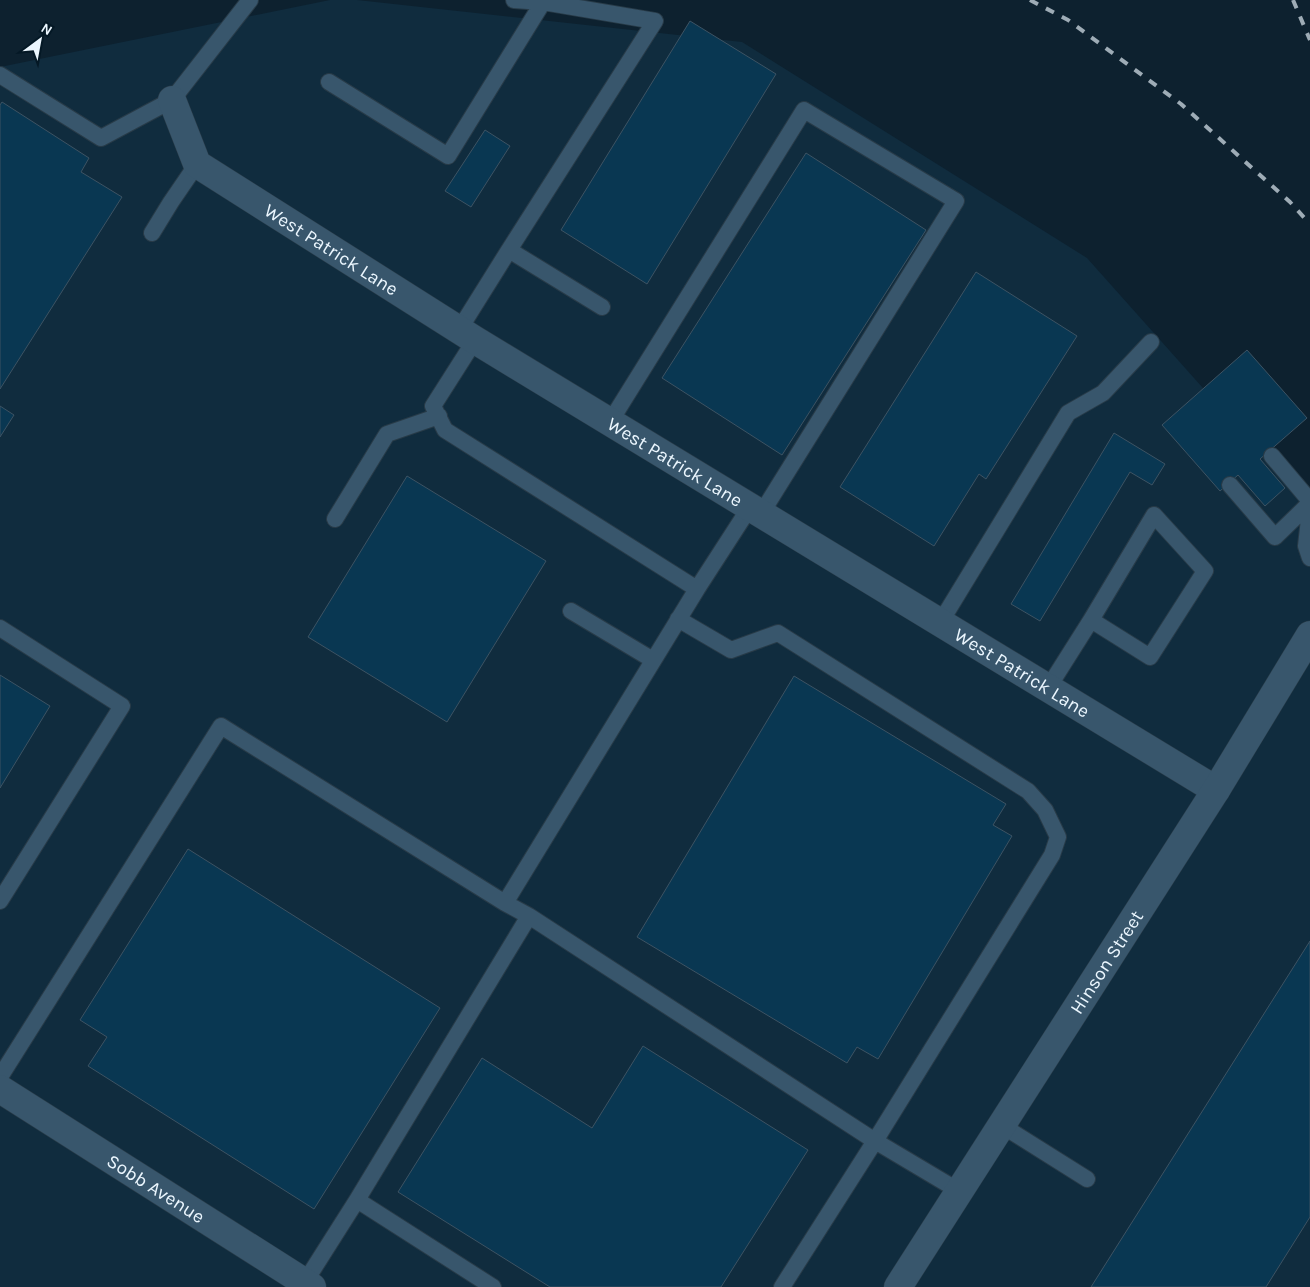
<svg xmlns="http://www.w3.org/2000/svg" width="1310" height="1287" font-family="Karla,sans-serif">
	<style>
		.built { fill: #102c3e }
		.building { fill: #093752; stroke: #3d5363 }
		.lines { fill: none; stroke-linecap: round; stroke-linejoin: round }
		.lane-casing { stroke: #283b48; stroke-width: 18 }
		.street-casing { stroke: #283b48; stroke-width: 29 }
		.lane { stroke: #38566c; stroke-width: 16 }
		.street { stroke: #38566c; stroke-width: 28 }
		.rail { stroke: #9eacb6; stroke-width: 4; stroke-dasharray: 9 9; stroke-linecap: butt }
		.labels { text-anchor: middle; stroke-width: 5; stroke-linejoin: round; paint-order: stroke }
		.street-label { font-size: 19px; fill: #ebf6fe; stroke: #041825 }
	</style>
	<rect width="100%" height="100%" fill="#0d212f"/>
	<path class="built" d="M330 0H357L742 42 1087 258 1310 508V1287H0V67Z"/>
	<path class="building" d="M690 21 776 74 647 284 561 230Z
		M2 102 89 158 81 172 122 197 0 389V105Z
		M485 130 510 146 471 207 445 191Z
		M806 153 926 230 782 455 662 378Z
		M976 272 1077 336 986 479 979 474 934 546 840 487Z
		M1247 350 1307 418 1260 459 1285 488 1265 506 1238 475 1220 491 1162 425Z
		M0 406 14 415 0 437Z
		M1114 433 1165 464 1152 485 1130 472 1040 621 1011 604Z
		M407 476 546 561 447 722 308 637Z
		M0 675 50 706 0 788Z
		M794 676 1006 804 993 825 1012 836 878 1059 857 1047 847 1063 637 937Z
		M188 849 440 1008 314 1209 88 1066 107 1037 80 1020Z
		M1310 941V1217L1266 1287H1091Z
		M643 1046 808 1150 721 1287H550L398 1192 482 1058 592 1128Z"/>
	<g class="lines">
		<defs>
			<path id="lane" d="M0 75 101 138 172 100 250 0
				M329 82 448 156 543 2
				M152 233 171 202 197 164
				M509 250 655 21 543 2 514 0
				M459 330 509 250 602 307
				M475 340 433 406 445 430 697 589 750 507
				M610 422 804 110 956 201 761 514
				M1272 456 1310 501
				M1230 485 1275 537 1310 503
				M1310 510 1306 546 1310 558
				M335 519 387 434 439 416
				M571 611 653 660
				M678 619 731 650 778 633 1028 791 1045 810 1058 837 1052 855 875 1141 782 1287
				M940 623 1068 413 1103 393 1151 342
				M0 628 122 706 0 901
				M1048 688 1091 620 1154 515 1205 571 1150 657 1091 620
				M505 903 697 589
				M0 1077 221 726 505 903 529 916 875 1141 959 1191
				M1001 1125 1087 1179
				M357 1200 493 1287
				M305 1282 357 1200 529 916"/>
			<g id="street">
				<path id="s1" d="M172 100 197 164 475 340 1216 790"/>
				<path id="s2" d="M0 1089 312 1287"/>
				<path id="s3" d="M898 1287 1216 790 1310 635"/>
			</g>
		</defs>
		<use href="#lane" class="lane-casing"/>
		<use href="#street" class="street-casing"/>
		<use href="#lane" class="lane"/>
		<use href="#street" class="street"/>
		<path class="rail" d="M1030 0 1068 20 1181 104 1290 202 1310 224
			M1293 0 1310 40"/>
	</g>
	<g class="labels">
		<g class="street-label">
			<text dy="7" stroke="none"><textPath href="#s1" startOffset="228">West Patrick Lane</textPath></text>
			<text dy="7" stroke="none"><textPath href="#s1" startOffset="632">West Patrick Lane</textPath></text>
			<text dy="7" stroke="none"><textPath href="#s1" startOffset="1038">West Patrick Lane</textPath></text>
			<text dy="7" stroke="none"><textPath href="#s3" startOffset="386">Hinson Street</textPath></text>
			<text dy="7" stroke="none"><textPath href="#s2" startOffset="185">Sobb Avenue</textPath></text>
		</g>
	</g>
	<g transform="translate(40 40) rotate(32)" stroke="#041825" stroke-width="4" paint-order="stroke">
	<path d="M0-4L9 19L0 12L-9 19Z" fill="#ebf6fe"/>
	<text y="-8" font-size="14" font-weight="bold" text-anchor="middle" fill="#ebf6fe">N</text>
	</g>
</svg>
